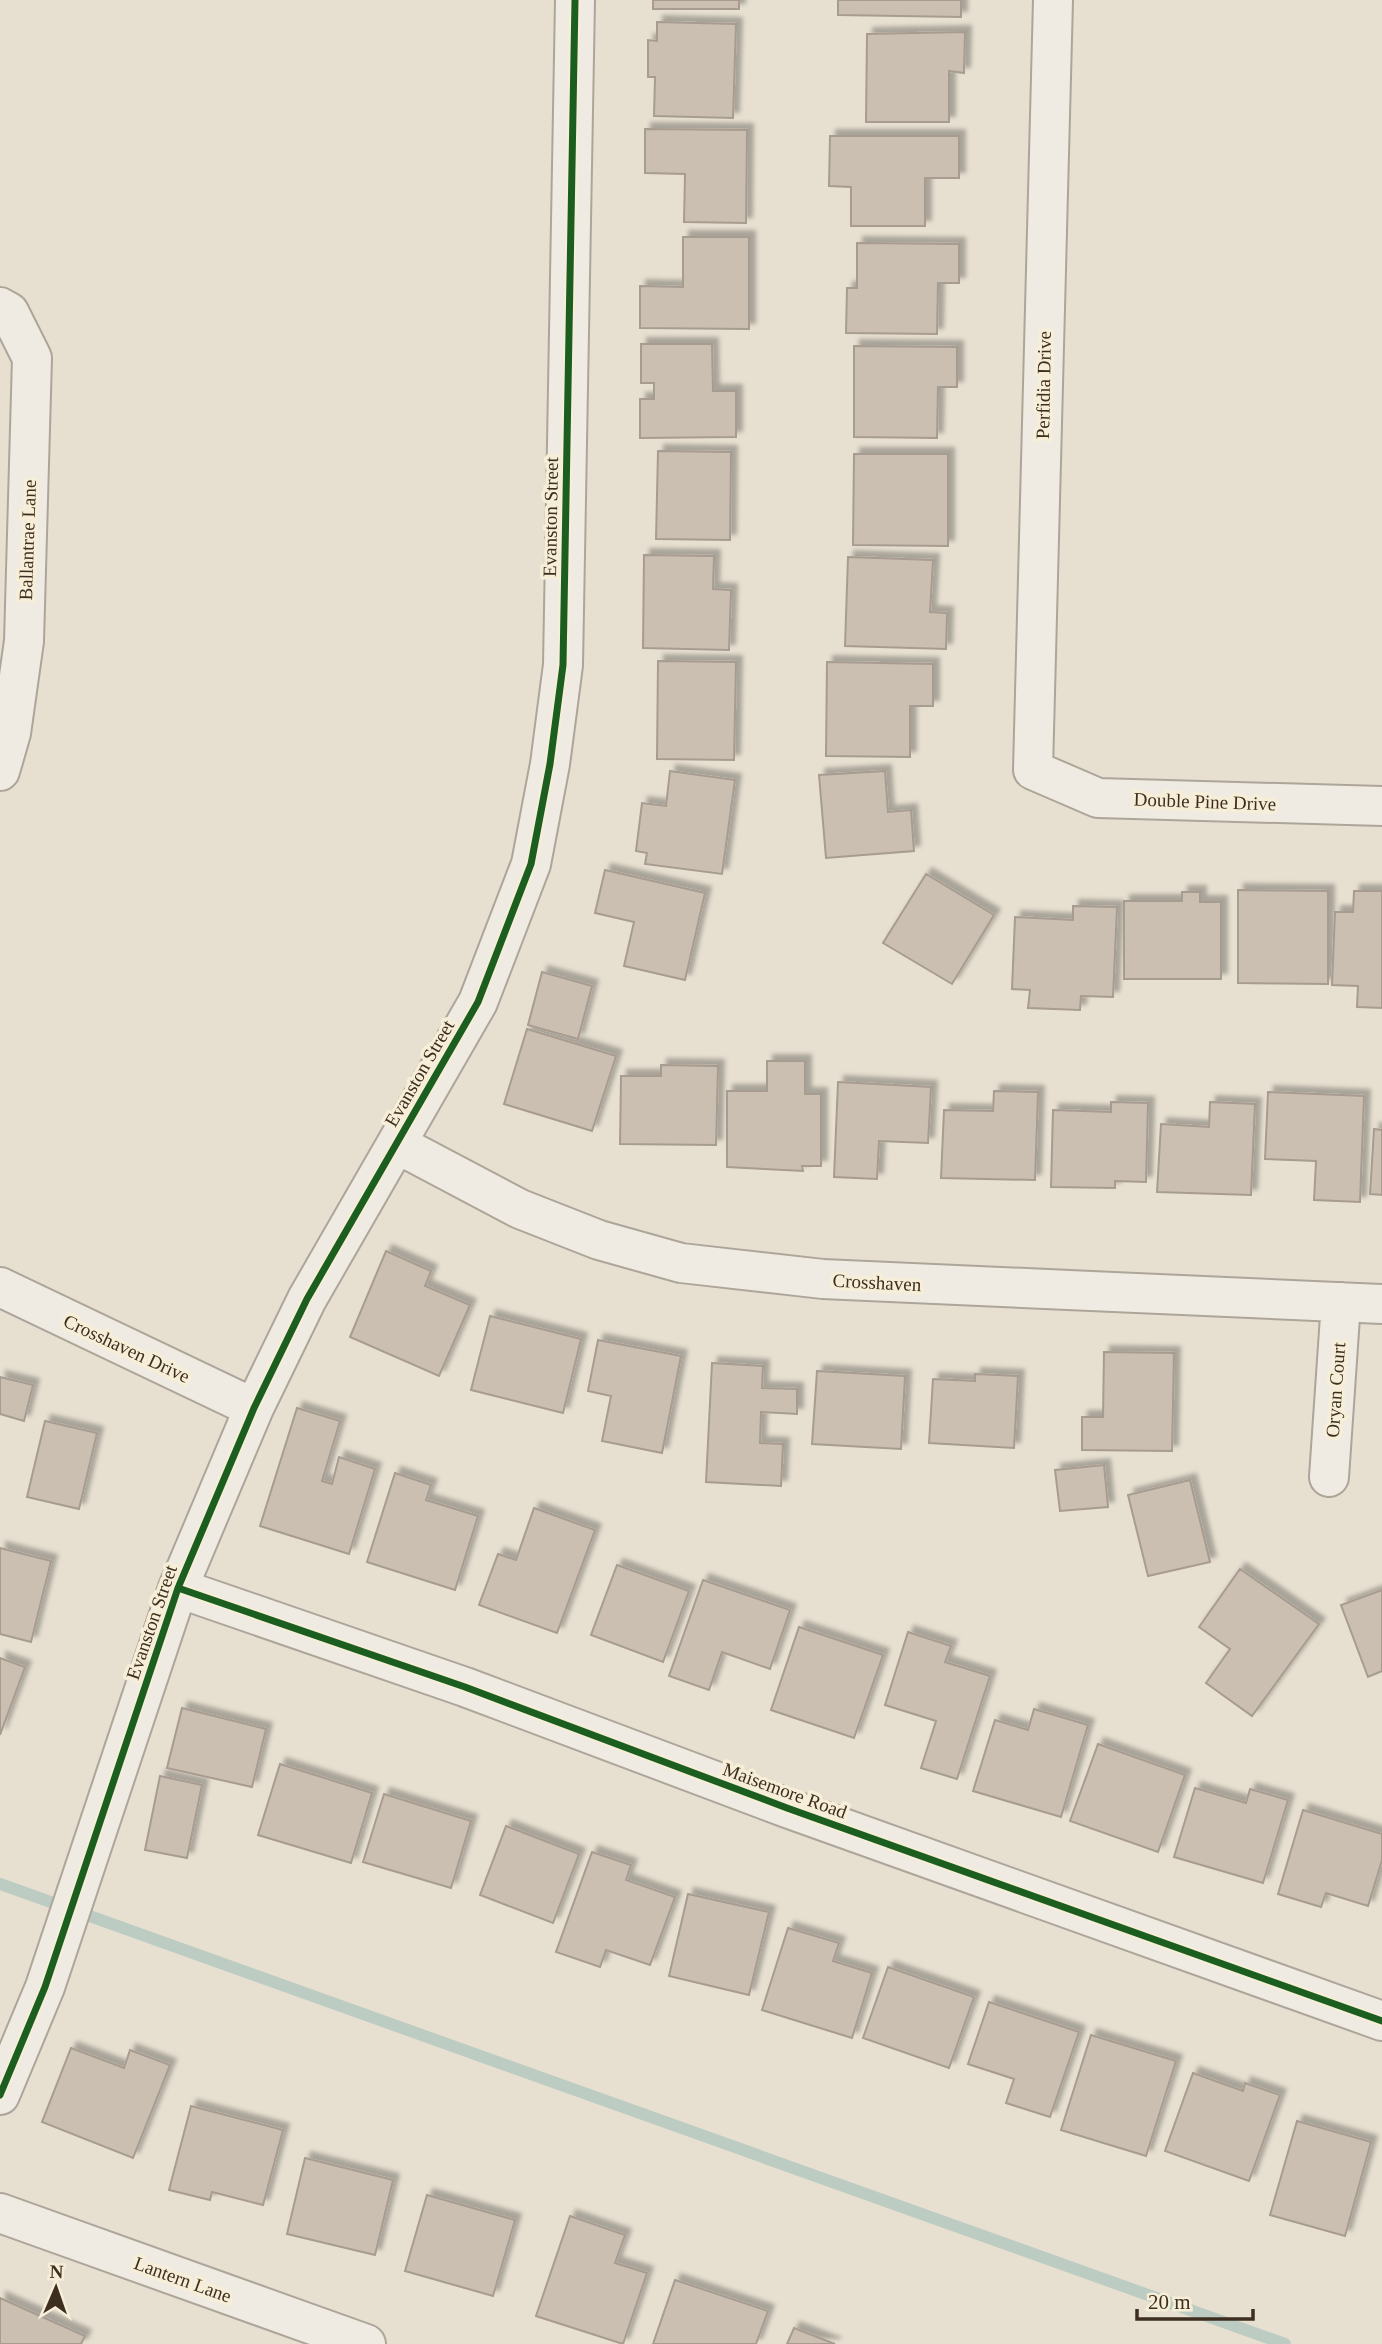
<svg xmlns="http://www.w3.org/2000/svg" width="1382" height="2344" font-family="'Times New Roman',serif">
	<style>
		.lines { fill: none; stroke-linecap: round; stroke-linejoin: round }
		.stream { stroke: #bcccc2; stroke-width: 12 }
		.building { fill: #cbbfb2; stroke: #a89c90; stroke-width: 2; filter: url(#shadow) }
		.minor-casing { stroke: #ada599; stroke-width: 42 }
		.minor { stroke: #efebe3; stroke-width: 38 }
		.cycleway-casing { stroke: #f7eed8; stroke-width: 11 }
		.cycleway { stroke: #1b5e20; stroke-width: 7 }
		.labels { text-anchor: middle; stroke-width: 7; stroke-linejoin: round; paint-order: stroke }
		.street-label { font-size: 19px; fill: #3d2e20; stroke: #f7eed8 }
	</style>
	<defs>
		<filter id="shadow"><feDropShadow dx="6" dy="-6" stdDeviation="2" flood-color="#0004"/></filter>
	</defs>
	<rect width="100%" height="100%" fill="#e7e0d1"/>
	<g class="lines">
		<path class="stream" d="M0 1884 1285 2344"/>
	</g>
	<path class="building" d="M653 0H739V9H653Z
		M838 0H961V17L838 15Z
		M657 22 736 24 733 118 654 116 655 77H648V40L657 41Z
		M965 32 964 73 949 71V122H866L867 34Z
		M645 129 747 130 746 223 684 222 685 174 645 173Z
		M830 136H959V178H925V226H851V187L829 186Z
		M683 237H749V329L640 328V286L683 287Z
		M857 243 959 244V283H938L937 334 846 333 847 288H857Z
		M641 344H712L713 391H736V437L640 438V399H654V383H641Z
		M854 346 957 347V387H938L937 438 854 437Z
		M658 451 731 452 730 540 656 539Z
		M854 454H948V546L853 545Z
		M644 555 714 556 713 589 731 590 729 650 643 648Z
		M848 557 933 560 930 612 947 613 946 649 845 646Z
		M658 661 736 662 734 760 657 759Z
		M827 662 933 664V706H910V757L826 756Z
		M670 771 735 780 722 874 645 864 647 853 636 851 642 803 666 806Z
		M885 771 888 812 911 810 914 851 826 858 819 775Z
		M605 870 705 893 685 980 624 966 634 922 595 913Z
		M926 874 994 915 952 984 883 943Z
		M1238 890 1328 891V984L1238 983Z
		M1354 891H1382V1008L1357 1007 1358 986 1332 985 1335 912H1353Z
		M1182 892H1200V902H1221V979H1124V901H1182Z
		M1073 906 1117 907 1113 997 1081 996 1080 1010 1028 1008 1030 990 1012 989 1015 917 1073 920Z
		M542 972 592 986 578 1039 528 1025Z
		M527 1029 616 1056 592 1131 504 1104Z
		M767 1061H805V1094H821V1166H802L803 1171 727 1167V1091H767Z
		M661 1065 718 1066 716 1145 620 1144 621 1076H661Z
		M838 1082 931 1087 928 1143 879 1141 877 1179 834 1177Z
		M994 1091 1038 1092 1035 1180 941 1178 944 1110 993 1111Z
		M1268 1092 1364 1096 1360 1202 1314 1200 1316 1161 1265 1159Z
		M1111 1102 1148 1103 1146 1182 1115 1181V1188L1051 1187 1053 1110 1111 1112Z
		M1210 1102 1255 1104 1251 1195 1157 1192 1161 1124 1209 1127Z
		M1374 1129 1382 1130V1195L1370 1194Z
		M386 1251 431 1271 425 1286 470 1305 439 1376 350 1337Z
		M490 1316 581 1339 563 1413 471 1390Z
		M598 1340 681 1356 662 1453 602 1441 611 1396 588 1391Z
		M1104 1352 1174 1353 1172 1451 1082 1450V1417H1103Z
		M712 1363 763 1366 762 1388 797 1389V1414L761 1412 760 1443 783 1444 781 1486 706 1482Z
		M817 1371 905 1376 901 1449 812 1444Z
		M975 1374 1018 1376 1014 1448 929 1443 933 1379 975 1381Z
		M0 1377 33 1385 24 1421 0 1414Z
		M297 1408 340 1421 322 1481 332 1484 339 1457 375 1469 349 1554 260 1526Z
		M45 1421 97 1433 79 1509 27 1497Z
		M1104 1465 1108 1507 1060 1511 1055 1470Z
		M395 1473 431 1485 426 1500 478 1516 455 1590 367 1562Z
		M1190 1480 1210 1562 1148 1576 1128 1495Z
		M534 1508 595 1530 557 1633 479 1605 498 1554 516 1560Z
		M0 1548 51 1561 31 1642 0 1634Z
		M617 1565 689 1591 663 1662 591 1635Z
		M1240 1569 1319 1624 1252 1716 1206 1683 1230 1649 1199 1627Z
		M703 1580 790 1610 770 1669 722 1652 709 1690 669 1676Z
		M1382 1590V1671L1368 1677 1341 1605Z
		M799 1627 883 1655 854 1738 771 1710Z
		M908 1632 951 1646 945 1662 990 1676 957 1779 921 1768 936 1721 885 1705Z
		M0 1658 25 1667 0 1735Z
		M182 1708 266 1729 252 1787 167 1768Z
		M1034 1709 1088 1725 1061 1817 973 1791 995 1720 1028 1730Z
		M1098 1744 1185 1775 1158 1852 1070 1821Z
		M280 1764 372 1793 351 1863 258 1835Z
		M160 1776 202 1785 187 1858 145 1850Z
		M1195 1788 1246 1803 1250 1789 1288 1800 1263 1883 1174 1857Z
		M384 1794 471 1821 451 1888 363 1862Z
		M1303 1810 1382 1834V1860L1368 1906 1326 1893 1321 1907 1278 1894Z
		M506 1826 579 1854 553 1923 480 1895Z
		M592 1852 631 1865 626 1880 675 1897 650 1965 606 1950 600 1967 556 1952Z
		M688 1894 769 1912 749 1995 669 1976Z
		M788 1928 839 1943 833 1961 872 1973 852 2038 762 2010Z
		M888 1967 974 1997 949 2068 863 2038Z
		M989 2002 1079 2032 1050 2117 1006 2103 1014 2079 968 2064Z
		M1091 2035 1176 2061 1146 2156 1061 2130Z
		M71 2048 124 2068 130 2050 170 2065 133 2158 42 2122Z
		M1193 2073 1243 2091 1245 2083 1280 2095 1249 2181 1165 2151Z
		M191 2106 283 2130 263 2205 212 2192 210 2200 169 2190Z
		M1297 2121 1371 2142 1345 2236 1270 2215Z
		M305 2158 393 2180 375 2255 287 2234Z
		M427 2195 515 2220 493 2296 405 2271Z
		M570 2216 625 2235 615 2263 647 2273 623 2344 536 2316Z
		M675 2280 768 2311 756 2344H653Z
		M0 2298 85 2336 81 2344H0Z
		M794 2328 835 2344H787Z"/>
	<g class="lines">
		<defs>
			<path id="minor" d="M1053 0 1033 770 1098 798 1382 806
				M0 307 9 312 32 358 24 641 11 733 0 771
				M397 1144 520 1209 599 1240 681 1263 823 1279 1382 1304
				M0 1287 254 1408
				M1329 1477 1341 1302
				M178 1588 465 1687 787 1808 1382 2021
				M0 2095 45 1987 178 1588 254 1408 307 1299 478 1002 531 864 550 764 563 665 575 0
				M0 2213 366 2344"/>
		</defs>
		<use href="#minor" class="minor-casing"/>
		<use href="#minor" class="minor"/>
		<defs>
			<path id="cycleway" d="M178 1588 465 1687 787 1808 1382 2021
				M0 2095 45 1987 178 1588 254 1408 307 1299 478 1002 531 864 550 764 563 665 575 0"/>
		</defs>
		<use href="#cycleway" class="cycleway-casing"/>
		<use href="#cycleway" class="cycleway"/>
	</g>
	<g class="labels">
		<g class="street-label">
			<text transform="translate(1043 385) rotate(-89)" y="7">Perfidia Drive</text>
			<text transform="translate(550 517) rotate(-89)" y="7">Evanston Street</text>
			<text transform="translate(27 540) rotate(-88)" y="7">Ballantrae Lane</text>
			<text transform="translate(1205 801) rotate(2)" y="7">Double Pine Drive</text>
			<text transform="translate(419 1073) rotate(-60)" y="7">Evanston Street</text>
			<text transform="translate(877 1282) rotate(3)" y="7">Crosshaven</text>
			<text transform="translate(127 1348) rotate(25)" y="7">Crosshaven Drive</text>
			<text transform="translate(1335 1390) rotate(-86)" y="7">Oryan Court</text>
			<text transform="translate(151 1622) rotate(-71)" y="7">Evanston Street</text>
			<text transform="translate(785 1790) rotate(20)" y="7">Maisemore Road</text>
			<text transform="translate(183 2279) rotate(20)" y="7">Lantern Lane</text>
		</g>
	</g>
	<g transform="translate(56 2288) rotate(2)" stroke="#f7eed8" stroke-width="5" paint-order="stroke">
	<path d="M0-5L12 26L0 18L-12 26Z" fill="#3d2e20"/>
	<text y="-10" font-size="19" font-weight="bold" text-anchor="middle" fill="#3d2e20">N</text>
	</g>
	<path d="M1137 2309v10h116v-10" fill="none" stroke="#3d2e20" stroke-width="3.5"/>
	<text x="1148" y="2309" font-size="21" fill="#3d2e20" stroke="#f7eed8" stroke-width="5" paint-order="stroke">20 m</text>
</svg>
